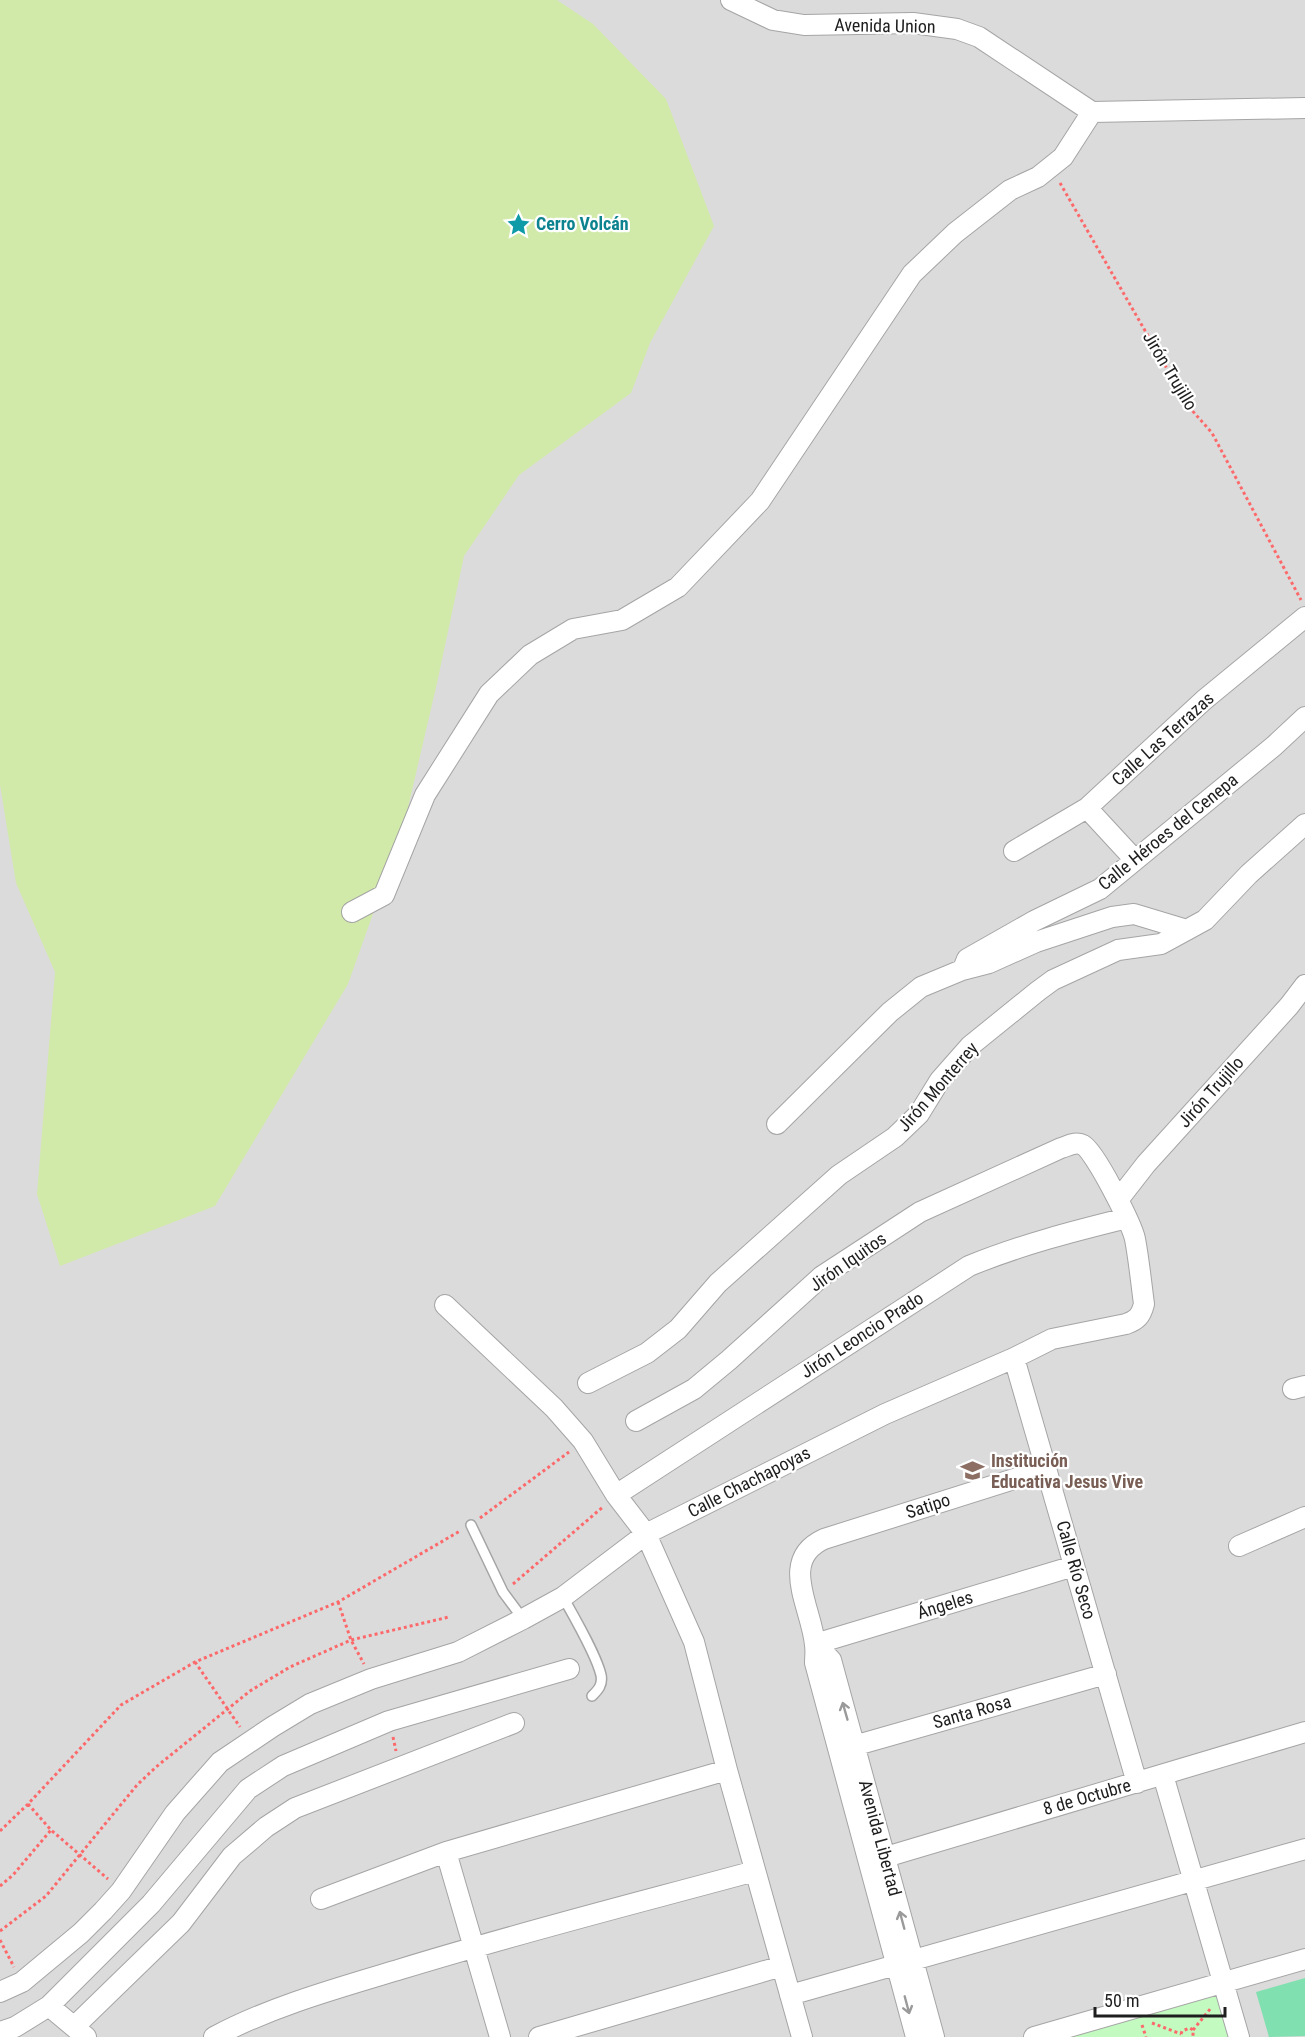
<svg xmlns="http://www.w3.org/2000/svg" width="1305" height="2037" font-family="'Roboto Condensed',sans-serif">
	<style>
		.residential { fill: #dcdbdb }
		.grass { fill: #d1eaa9 }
		.park { fill: #c2fac0 }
		.pitch { fill: #81e0b0 }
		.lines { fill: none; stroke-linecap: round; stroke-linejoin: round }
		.lane-casing { stroke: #a5a5a5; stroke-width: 12 }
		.street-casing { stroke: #a5a5a5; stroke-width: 22 }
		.path { stroke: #fc696b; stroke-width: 3; stroke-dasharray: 3 3; stroke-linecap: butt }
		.lane { stroke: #fff; stroke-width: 9 }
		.street { stroke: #fff; stroke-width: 20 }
		.oneway { stroke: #9a9a9a }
		.labels { text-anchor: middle; stroke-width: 4.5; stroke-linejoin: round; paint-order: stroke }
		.street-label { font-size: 18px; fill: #1e1e1e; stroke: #fff }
		.culture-label { font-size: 18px; font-weight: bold; fill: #0d838f; stroke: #fff; text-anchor: start }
		.education-label { font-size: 18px; font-weight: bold; fill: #785e54; stroke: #fff; text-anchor: start }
	</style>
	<rect width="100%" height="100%" fill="#efeae4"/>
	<path class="residential" d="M0 0H1305V2037H0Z"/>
	<path class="grass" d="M0 0H557L593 24 666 99 714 226 650 343 631 393 519 475 464 556 437 683 403 829 348 984 215 1206 60 1266 37 1194 55 972 16 883 0 785Z"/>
	<path class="park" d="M1222 1991 1236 2037H1073V2035Z"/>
	<path class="pitch" d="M1305 1978V2036L1269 2037 1256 1992Z"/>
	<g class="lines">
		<defs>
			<path id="lane" d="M471 1525 503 1592 523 1619
				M563 1597C574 1617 596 1654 601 1675 603 1685 598 1690 592 1696"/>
			<path id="street" d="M731 0 773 20 804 25 913 23 957 29 979 37 1092 112
				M1087 808 1135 860
				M1014 851 1087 808 1204 700 1305 617
				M352 912 384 895 425 795 489 694 530 655 573 629 622 620 678 587 760 501 912 274 955 233 1010 190 1038 177 1063 157 1092 112 1305 108
				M963 969 967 959 1034 921 1100 889 1274 746 1305 717
				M777 1124 890 1012 921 987 962 970 989 963 1036 942 1112 917 1134 914 1187 930
				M1118 1200 1146 1164 1289 1006 1305 985
				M445 1305 554 1408 583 1441 616 1495 646 1534 694 1642 727 1770 802 2037
				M1014 1358 1137 1783
				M588 1383 647 1353 678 1329 718 1283 839 1175 895 1137 919 1114 940 1080 970 1046 1038 991 1053 980 1118 950 1161 944 1205 920 1249 874 1305 824
				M1293 1389 1305 1386
				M616 1495 969 1266C1020 1245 1074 1231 1127 1218
				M1239 1546 1305 1517
				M815 1644 831 1660 934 2037
				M815 1644 1074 1566
				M843 1749 1106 1674
				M1163 1775 1239 2037
				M446 1852 500 2037
				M869 1862 1305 1732
				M321 1899 446 1852 727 1770
				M0 1992 22 1982 81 1933 103 1911 121 1891 175 1813 220 1762 272 1727 310 1704 371 1679 458 1652 523 1619 563 1597 646 1534 885 1414 1014 1358 1052 1339 1126 1324C1137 1320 1141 1316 1144 1304 1141 1282 1139 1260 1135 1239 1132 1225 1095 1151 1083 1145 1076 1141 1068 1146 1061 1148L920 1212 822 1276 729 1360 694 1389 636 1421
				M790 1995 1305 1849
				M49 2006 86 2037
				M74 2027 181 1923 232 1856 266 1827 295 1808 514 1723
				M0 2032 15 2027 49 2006 151 1904 248 1789 283 1766 389 1721 569 1669
				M214 2037C272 2006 338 1988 401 1969 518 1933 637 1903 755 1871
				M539 2037 782 1966
				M916 2037 815 1663C815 1657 816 1651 815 1645 812 1608 778 1560 824 1539L1046 1469
				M1034 2037 1305 1959"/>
		</defs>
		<use href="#lane" class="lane-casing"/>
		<use href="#street" class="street-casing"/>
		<path class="path" d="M1060 183 1189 407 1212 433 1301 600
			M480 1518 569 1452
			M513 1584 604 1506
			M338 1602 351 1640 364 1664
			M195 1662 240 1727
			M393 1737 396 1751
			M28 1804 51 1830 108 1879
			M0 1831 28 1804 121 1705 195 1662 338 1602 460 1531
			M0 1886 13 1875 51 1830
			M0 1931 46 1896 137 1785 156 1767 250 1691 290 1667 351 1640 449 1617
			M0 1940 14 1967
			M1152 2023 1181 2034
			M1142 2025 1146 2037
			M1193 2030 1211 2008
			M1181 2034 1182 2031 1190 2028 1193 2030V2037"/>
		<use href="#lane" class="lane"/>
		<use href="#street" class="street"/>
	</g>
	<defs><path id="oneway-shaft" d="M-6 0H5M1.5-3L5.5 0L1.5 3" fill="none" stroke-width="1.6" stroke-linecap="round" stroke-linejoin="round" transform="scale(1.5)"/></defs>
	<g class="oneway">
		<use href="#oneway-shaft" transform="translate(845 1711) rotate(-106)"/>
		<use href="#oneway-shaft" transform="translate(902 1920) rotate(-105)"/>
		<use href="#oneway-shaft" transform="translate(907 2005) rotate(75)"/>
	</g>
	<defs>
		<symbol id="sight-bare" viewBox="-9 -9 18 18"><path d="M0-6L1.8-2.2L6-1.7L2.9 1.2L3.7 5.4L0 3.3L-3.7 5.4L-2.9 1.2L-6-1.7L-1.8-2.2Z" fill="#0f9aa8" stroke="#fff" stroke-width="2.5" paint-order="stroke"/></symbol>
		<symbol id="school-bare" viewBox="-9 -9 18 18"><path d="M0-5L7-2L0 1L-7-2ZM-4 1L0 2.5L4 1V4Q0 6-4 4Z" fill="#8d6e63" stroke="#fff" stroke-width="2.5" paint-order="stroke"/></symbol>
	</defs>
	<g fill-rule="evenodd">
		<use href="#sight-bare" x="502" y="208" width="33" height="33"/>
		<use href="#school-bare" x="956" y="1454" width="33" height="33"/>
	</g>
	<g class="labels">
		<g class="street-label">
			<text transform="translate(885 26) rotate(1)" y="6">Avenida Union</text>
			<text transform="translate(1170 371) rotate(59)" y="6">Jirón Trujillo</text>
			<text transform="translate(1163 739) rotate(-42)" y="6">Calle Las Terrazas</text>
			<text transform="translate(1168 832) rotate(-39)" y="6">Calle Héroes del Cenepa</text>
			<text transform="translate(938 1087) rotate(-49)" y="6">Jirón Monterrey</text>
			<text transform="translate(1211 1092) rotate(-48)" y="6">Jirón Trujillo</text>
			<text transform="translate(848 1262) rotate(-35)" y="6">Jirón Iquitos</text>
			<text transform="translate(862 1335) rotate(-33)" y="6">Jirón Leoncio Prado</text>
			<text transform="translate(749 1482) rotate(-27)" y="6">Calle Chachapoyas</text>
			<text transform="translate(928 1506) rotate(-18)" y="6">Satipo</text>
			<text transform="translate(1076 1570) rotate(74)" y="6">Calle Río Seco</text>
			<text transform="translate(945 1605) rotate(-17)" y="6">Ángeles</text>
			<text transform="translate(972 1712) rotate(-16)" y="6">Santa Rosa</text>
			<text transform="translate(1087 1797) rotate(-16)" y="6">8 de Octubre</text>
			<text transform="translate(880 1838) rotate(75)" y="6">Avenida Libertad</text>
		</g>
		<g class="culture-label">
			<text x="536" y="230">Cerro Volcán</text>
		</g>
		<g class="education-label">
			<text x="991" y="1467">Institución<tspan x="991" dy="21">Educativa Jesus Vive</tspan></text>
		</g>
	</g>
	<path d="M1095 2007v9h130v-9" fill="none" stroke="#1e1e1e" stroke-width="3"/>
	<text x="1104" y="2007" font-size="18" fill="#1e1e1e" stroke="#ffffff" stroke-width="4.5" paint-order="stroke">50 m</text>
</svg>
